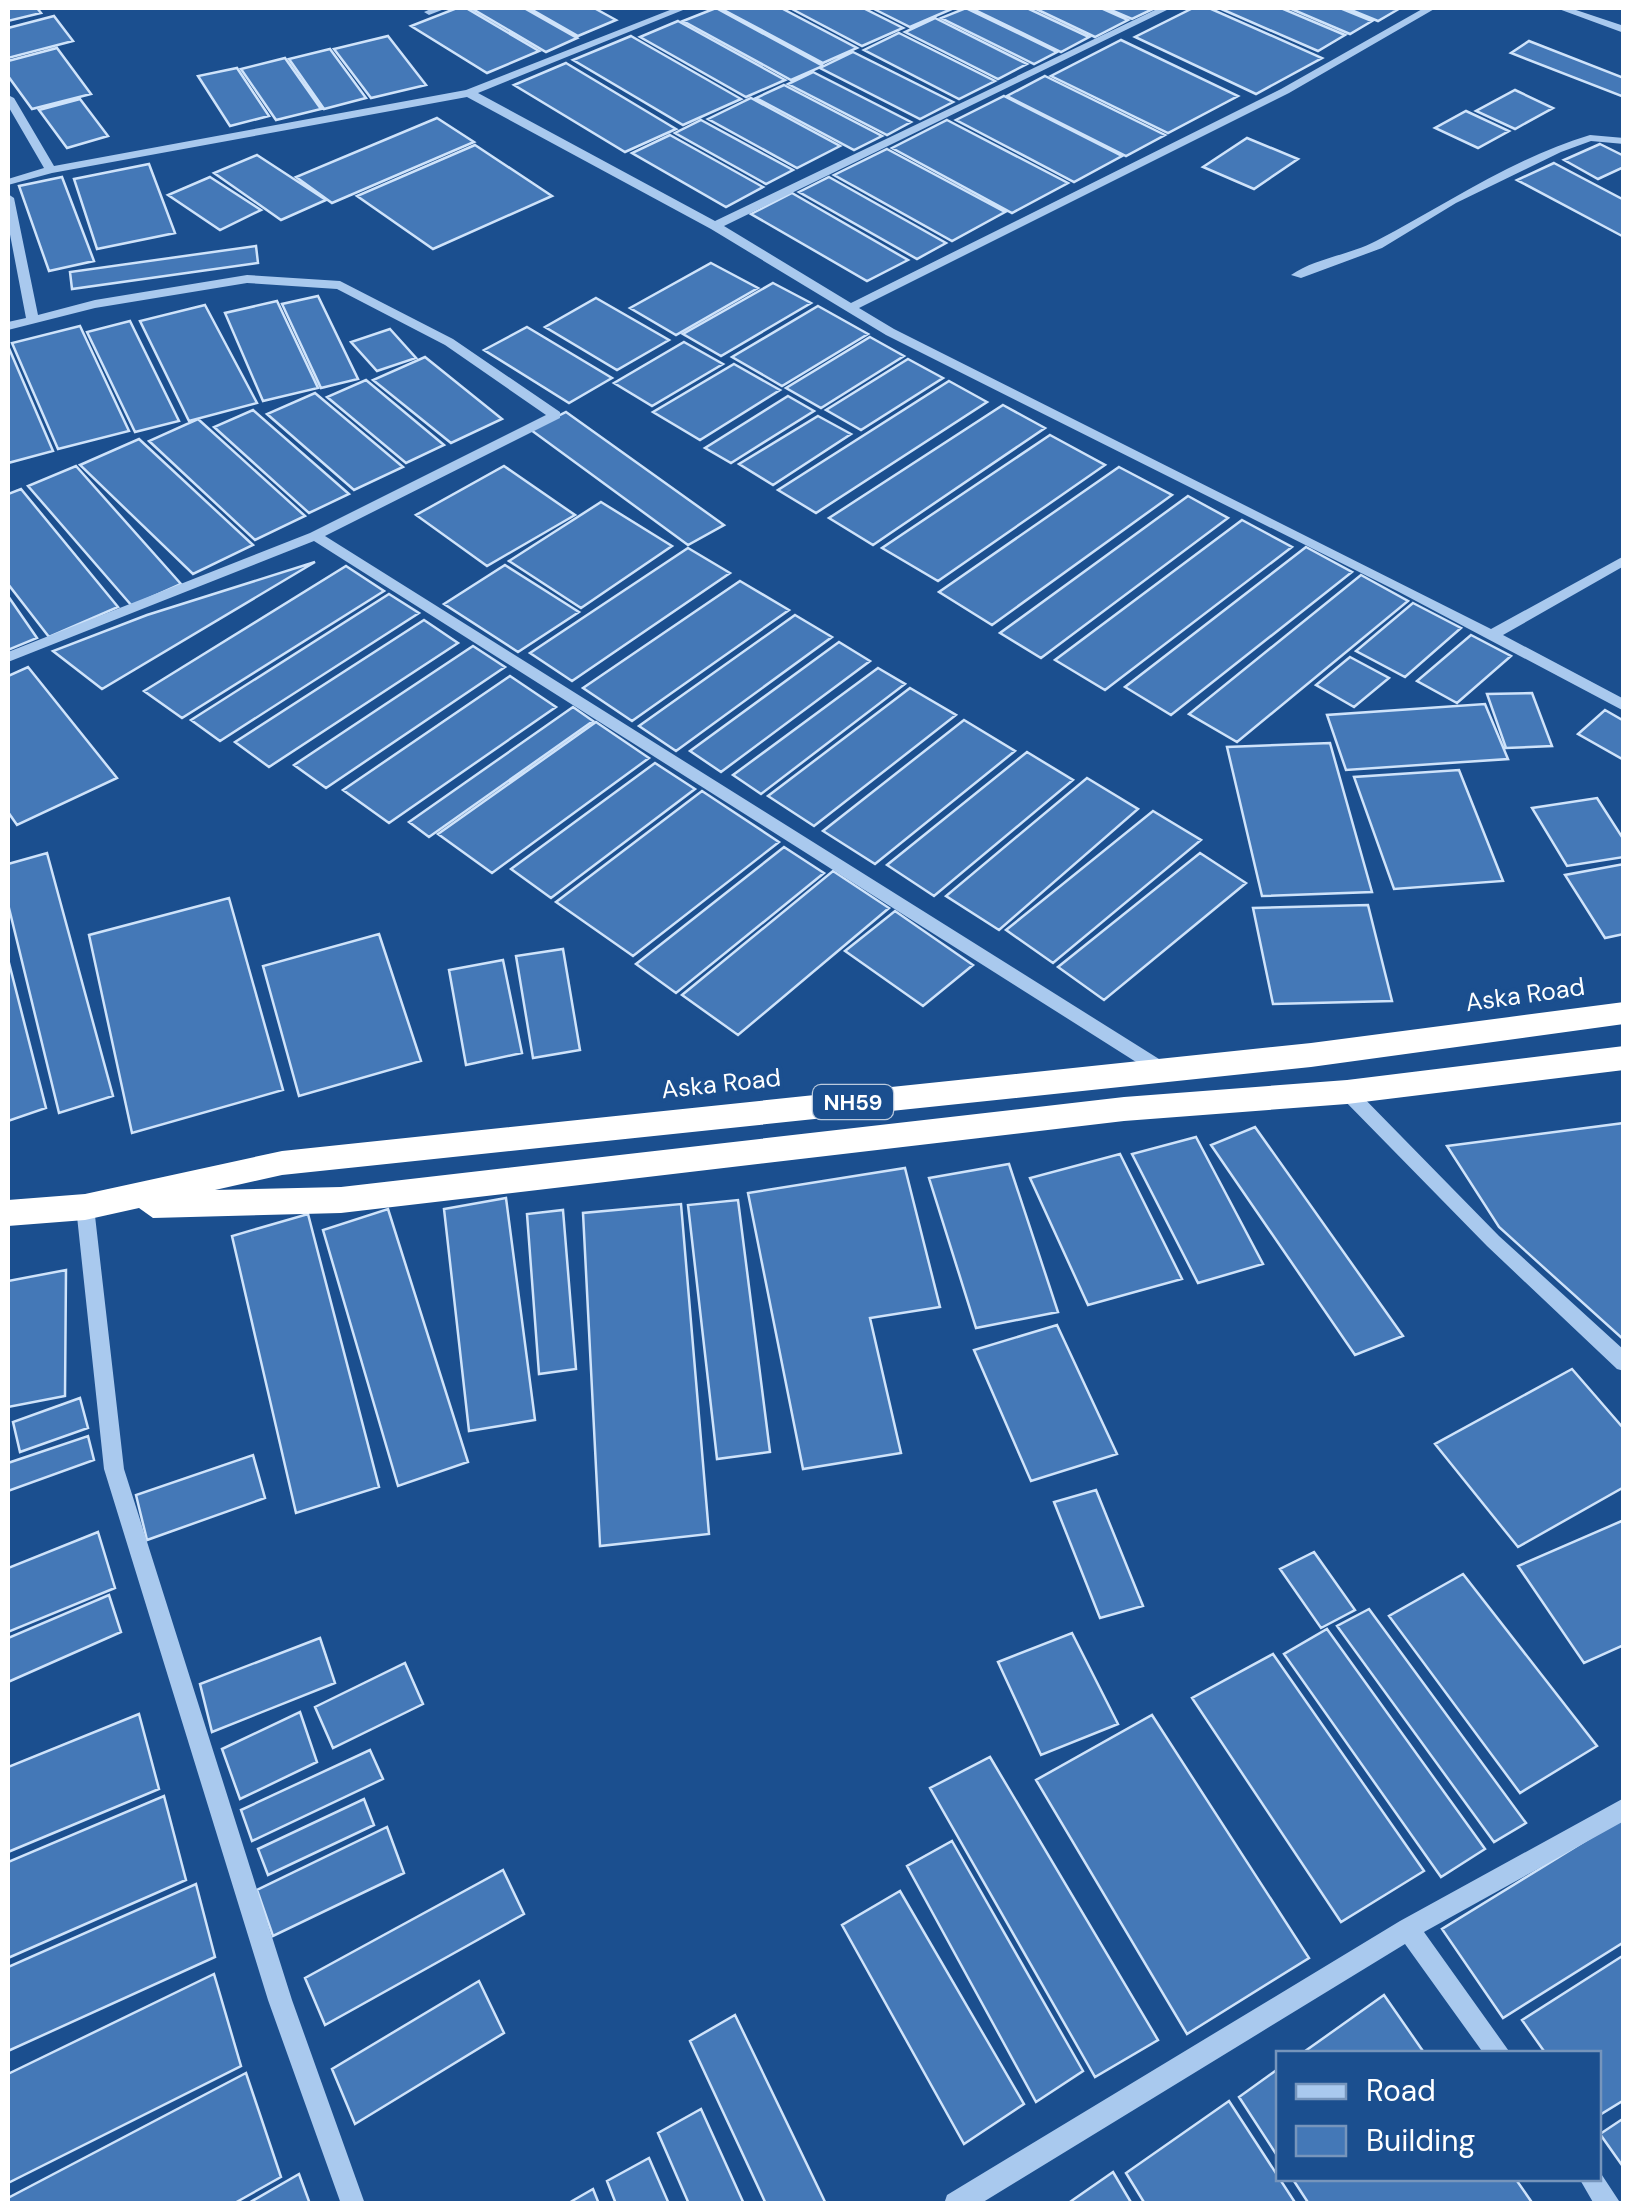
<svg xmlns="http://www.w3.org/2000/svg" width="1631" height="2211" font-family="'DM Sans',sans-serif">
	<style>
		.building { fill: #4478b7; stroke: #cfe3fa; stroke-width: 2.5 }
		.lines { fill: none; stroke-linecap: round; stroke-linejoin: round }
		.minor { fill: #a9c9ee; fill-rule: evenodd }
		.highway { fill: #fff; fill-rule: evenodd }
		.labels { text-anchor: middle; stroke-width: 8; stroke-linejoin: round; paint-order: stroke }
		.shield { fill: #1b4f8f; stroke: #bbcadd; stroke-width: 2.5 }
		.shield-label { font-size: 22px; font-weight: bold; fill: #fff }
		.street-label { font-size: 25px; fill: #fff; stroke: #1b4f8f }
	</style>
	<rect width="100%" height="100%" fill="#1b4f8f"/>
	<path class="building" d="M8 8H37L41 13 8 21Z
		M457 8H466L539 51 487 73 411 26Z
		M471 8H524L577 38 546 52Z
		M529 8H594L616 20 578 36Z
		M716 8 823 66 791 80 683 21Z
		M720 8H781L857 48 823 63Z
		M790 8H863L903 28 862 46Z
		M872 8H954L910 27Z
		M966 8 1057 52 1034 64 941 18Z
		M971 8H1027L1089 37 1061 52Z
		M1034 8H1101L1128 20 1095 37Z
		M1106 8H1155L1132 19Z
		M1193 8H1209L1322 58 1256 94 1135 37Z
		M1219 8H1281L1345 35 1318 51Z
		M1289 8H1340L1372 21 1350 34Z
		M1346 8H1390L1397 10 1378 21Z
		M54 16 73 41 8 58V28Z
		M935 18 1027 64 998 79 905 32Z
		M678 21 785 80 746 97 640 37Z
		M899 33 995 81 959 99 864 50Z
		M388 36 426 85 371 98 334 49Z
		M631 36 741 99 683 125 573 60Z
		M1121 40 1238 96 1168 133 1051 76Z
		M1529 41 1624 78V97L1511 53Z
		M57 48 91 94 32 109 8 76V61Z
		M330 49 366 98 324 109 289 59Z
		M853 52 953 102 920 119 820 68Z
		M285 58 321 109 276 120 241 69Z
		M566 63 676 129 625 152 514 85Z
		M237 68 269 116 230 126 198 76Z
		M813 72 911 122 887 135 788 84Z
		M1045 76 1165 135 1126 156 1007 96Z
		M784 85 882 136 854 150 756 98Z
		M1515 90 1553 108 1515 129 1476 111Z
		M1004 96 1122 156 1074 182 956 120Z
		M751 98 840 146 797 168 708 119Z
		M80 99 108 136 67 148 39 110Z
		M1466 111 1509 131 1478 148 1435 128Z
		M437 118 474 142 332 203 296 177Z
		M701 120 793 170 766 184 675 133Z
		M947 120 1068 183 1012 213 892 148Z
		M670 135 763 187 726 207 632 153Z
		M1247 138 1298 159 1254 189 1203 167Z
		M1600 144 1624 156V167L1598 179 1564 160Z
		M475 145 552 196 433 249 357 196Z
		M887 149 1005 212 952 241 834 175Z
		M257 155 326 200 281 220 214 173Z
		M1554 163 1624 200V237L1517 180Z
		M149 164 175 233 97 249 74 179Z
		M62 177 94 261 49 271 19 186Z
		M210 177 261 210 220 230 168 195Z
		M829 177 946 243 917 259 799 192Z
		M792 193 908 260 867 281 751 214Z
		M256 246 258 263 72 289 70 272Z
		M711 263 758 288 676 335 630 308Z
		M773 283 811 303 721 356 683 334Z
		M318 296 358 379 321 388 282 304Z
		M596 298 669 340 617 370 545 327Z
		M277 301 318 388 263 401 225 313Z
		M205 305 257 403 189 421 140 321Z
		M818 306 868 334 782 386 732 357Z
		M130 321 179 421 135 432 87 332Z
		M80 326 129 431 58 449 12 343Z
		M527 327 612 378 569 403 484 350Z
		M390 329 416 358 377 371 351 342Z
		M870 337 904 356 821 408 786 388Z
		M684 342 723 364 652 406 614 383Z
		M8 346 53 451 8 463Z
		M425 357 502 419 451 443 373 380Z
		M908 359 943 378 861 430 826 410Z
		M734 364 780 390 700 440 653 412Z
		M366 380 444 445 406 463 327 397Z
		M949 381 987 402 816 513 778 490Z
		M315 393 403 467 354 490 267 414Z
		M788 396 814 411 731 463 705 448Z
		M1003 405 1045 428 873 545 829 518Z
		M253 410 349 494 309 513 214 427Z
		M566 412 724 525 688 545 531 430Z
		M818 416 851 434 773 485 739 464Z
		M198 419 305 516 255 540 149 441Z
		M1050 435 1105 465 938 581 882 548Z
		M139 439 253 545 193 574 80 465Z
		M76 466 181 584 132 606 28 486Z
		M504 466 575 515 487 566 416 515Z
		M1119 467 1172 495 992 625 939 592Z
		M21 489 118 607 49 637 8 584V494Z
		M1188 496 1228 518 1041 658 1000 633Z
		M601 502 672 546 581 608 509 561Z
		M1242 520 1292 547 1105 690 1055 660Z
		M1306 547 1352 572 1171 715 1125 687Z
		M688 548 730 573 572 681 530 653Z
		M315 562 102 689 53 651 147 615Z
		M505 565 579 612 518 652 444 604Z
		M346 566 384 591 182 718 144 691Z
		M1361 575 1408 601 1237 742 1189 714Z
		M740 581 789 610 632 721 583 688Z
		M389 594 419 613 220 741 191 720Z
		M8 596 37 638 8 650Z
		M1413 603 1461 628 1405 677 1356 651Z
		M795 615 832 637 676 751 639 726Z
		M424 620 458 643 269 767 235 742Z
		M1471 635 1511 656 1457 703 1417 681Z
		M839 642 870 661 721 772 690 751Z
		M473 646 505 667 326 788 294 765Z
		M1350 657 1389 678 1354 707 1316 685Z
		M28 667 117 778 17 825 8 812V676Z
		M878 668 905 684 761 794 733 775Z
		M510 676 556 707 389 823 343 790Z
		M910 688 956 715 814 826 768 796Z
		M1532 693 1552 746 1506 748 1487 694Z
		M1485 704 1508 759 1346 770 1327 715Z
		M573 707 593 721 429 837 409 822Z
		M1605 710 1624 721V760L1578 734Z
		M964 720 1015 751 875 864 823 831Z
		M596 722 649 758 492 873 438 834Z
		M1330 743 1372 892 1262 896 1227 747Z
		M1027 752 1073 780 934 896 887 865Z
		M655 763 695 789 551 898 511 869Z
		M1459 770 1503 881 1394 889 1354 777Z
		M1087 778 1138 809 999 930 946 896Z
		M702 791 779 842 633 956 556 902Z
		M1597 798 1624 840V857L1567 866 1532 808Z
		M1153 811 1201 840 1053 963 1006 930Z
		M784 847 824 873 676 993 636 964Z
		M47 853 113 1096 59 1113 8 904V864Z
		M1200 853 1246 883 1104 1000 1058 967Z
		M1624 864V934L1605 938 1565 875Z
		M833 871 889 908 738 1035 682 995Z
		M229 898 283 1090 132 1133 89 935Z
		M1368 905 1392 1001 1273 1004 1253 908Z
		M895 911 973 965 923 1006 845 951Z
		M379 934 421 1061 299 1096 263 966Z
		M563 949 580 1050 533 1058 516 956Z
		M8 959 46 1108 8 1121Z
		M503 960 522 1053 466 1065 449 970Z
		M1624 1123V1340L1499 1227 1447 1146Z
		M1255 1127 1403 1336 1355 1355 1211 1145Z
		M1196 1137 1263 1264 1198 1283 1132 1154Z
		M1120 1154 1182 1279 1088 1305 1030 1178Z
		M1009 1164 1058 1312 976 1328 929 1178Z
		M905 1168 940 1307 870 1318 901 1453 803 1469 748 1193Z
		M506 1198 535 1420 469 1431 444 1209Z
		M738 1200 770 1452 717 1459 688 1205Z
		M681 1204 709 1534 600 1546 583 1213Z
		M388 1209 468 1462 398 1486 323 1230Z
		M563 1210 576 1369 539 1374 527 1214Z
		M308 1214 379 1487 296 1513 232 1236Z
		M66 1270 65 1396 8 1407V1281Z
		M1057 1325 1117 1454 1031 1481 974 1350Z
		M1572 1369 1624 1429V1487L1518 1547 1435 1444Z
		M80 1398 88 1428 20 1452 13 1422Z
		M88 1436 94 1460 8 1491V1463Z
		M253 1455 265 1498 147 1540 136 1495Z
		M1096 1490 1143 1606 1100 1618 1054 1502Z
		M1624 1520V1645L1584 1663 1518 1566Z
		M98 1532 115 1588 8 1632V1568Z
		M1314 1552 1355 1610 1321 1628 1280 1569Z
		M1463 1574 1597 1746 1520 1793 1389 1616Z
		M109 1595 121 1632 8 1682V1638Z
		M1369 1609 1526 1823 1494 1842 1337 1626Z
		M1327 1629 1485 1849 1441 1877 1284 1654Z
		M1072 1633 1118 1724 1041 1755 998 1662Z
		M320 1638 335 1683 212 1732 200 1684Z
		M1273 1654 1424 1871 1341 1922 1192 1698Z
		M405 1663 423 1704 333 1748 315 1707Z
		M300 1712 317 1762 240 1799 222 1749Z
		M139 1714 159 1789 8 1852V1767Z
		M1152 1715 1309 1958 1187 2034 1036 1780Z
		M370 1750 383 1779 252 1841 241 1810Z
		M990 1757 1158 2040 1095 2077 930 1788Z
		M164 1796 186 1880 8 1958V1862Z
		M364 1799 374 1825 268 1875 258 1849Z
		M1624 1817V1942L1503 2018 1442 1929Z
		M387 1827 404 1873 273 1936 257 1890Z
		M952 1841 1083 2071 1036 2102 907 1866Z
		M503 1870 524 1914 325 2025 305 1978Z
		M196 1884 215 1957 8 2051V1967Z
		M900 1891 1024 2104 964 2144 842 1925Z
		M1624 1955V2100L1598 2116V2054H1546L1522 2020Z
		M214 1974 241 2066 8 2183V2074Z
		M479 1981 504 2033 355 2124 332 2069Z
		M1384 1995 1425 2054H1301Z
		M735 2015 826 2204H766L690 2041Z
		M1278 2069V2157L1239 2097Z
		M246 2073 281 2177 233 2204H8V2198Z
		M1229 2101 1296 2204H1145L1126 2173Z
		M701 2109 744 2204H689L658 2133Z
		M1624 2118V2168L1600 2134Z
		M649 2158 669 2204H616L607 2181Z
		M1113 2172 1132 2204H1067Z
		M299 2174 310 2204H247Z
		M1292 2178H1515L1533 2204H1309Z
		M593 2189 599 2204H567Z"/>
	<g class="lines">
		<path class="minor" d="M433 8H447L429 15 424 12Z
			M675 8H688L478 93 715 221 1159 8H1171L724 226 851 303 1281 89 1424 8H1436L1289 93 859 308 894 329 1491 629 1624 556V566L1503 635 1624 699V711L1399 592 886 335 711 229 467 97 52 173 8 185V179L44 168 8 106V95L14 98 54 166 466 90Z
			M1556 8H1570L1624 26V33Z
			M1590 135 1624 138V144L1591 141 1561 152 1456 203 1382 248 1301 278 1291 275C1315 258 1350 255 1376 241 1447 204 1513 158 1590 135Z
			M8 194 14 198 38 315 95 300 247 275 340 281 453 339 560 412V418L325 536 1167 1064 1170 1069 1167 1074H1155L314 541 8 662V652L310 533 546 415 445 345 337 289 247 283 95 308 8 330V322L26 318 8 224Z
			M1347 1085 1353 1087 1499 1236 1624 1350V1371L1617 1369 1487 1246 1341 1097 1338 1092 1341 1087Z
			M85 1199 91 1202 94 1207 124 1469 292 2000 365 2204H341L268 2000 104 1469 76 1207 79 1202Z
			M1624 1798V1821L1424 1932 1511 2054H1484L1405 1944 980 2204H944L947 2195 1400 1921Z
			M1598 2169 1621 2204H1594L1579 2178H1598Z"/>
		<path class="highway" d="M1624 1002V1024L1311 1067 282 1175 215 1190 341 1187 1124 1097 1347 1080 1624 1046V1070L1347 1104 1124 1121 341 1213 153 1218 139 1208 85 1220 8 1226V1200L85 1194 282 1151 1311 1043Z"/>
	</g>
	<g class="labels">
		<rect class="shield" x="813" y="1085" width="80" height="34" rx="8"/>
		<g class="shield-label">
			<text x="853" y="1110">NH59</text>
		</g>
		<g class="street-label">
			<text transform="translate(1525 994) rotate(-8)" y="9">Aska Road</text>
			<text transform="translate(721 1083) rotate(-6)" y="9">Aska Road</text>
		</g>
	</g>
	<rect width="1631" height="2211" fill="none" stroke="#ffffff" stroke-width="20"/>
	<rect x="1276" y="2051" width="325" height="130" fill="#1b4f8f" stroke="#7695bc" stroke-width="2.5"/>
	<rect x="1296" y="2084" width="50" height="15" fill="#a9c9ee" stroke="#7695bc" stroke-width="2.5"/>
	<text x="1366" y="2101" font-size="30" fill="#ffffff">Road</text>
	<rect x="1296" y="2126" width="50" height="30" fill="#4478b7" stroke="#7695bc" stroke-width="2.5"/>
	<text x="1366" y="2151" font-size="30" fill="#ffffff">Building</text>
</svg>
